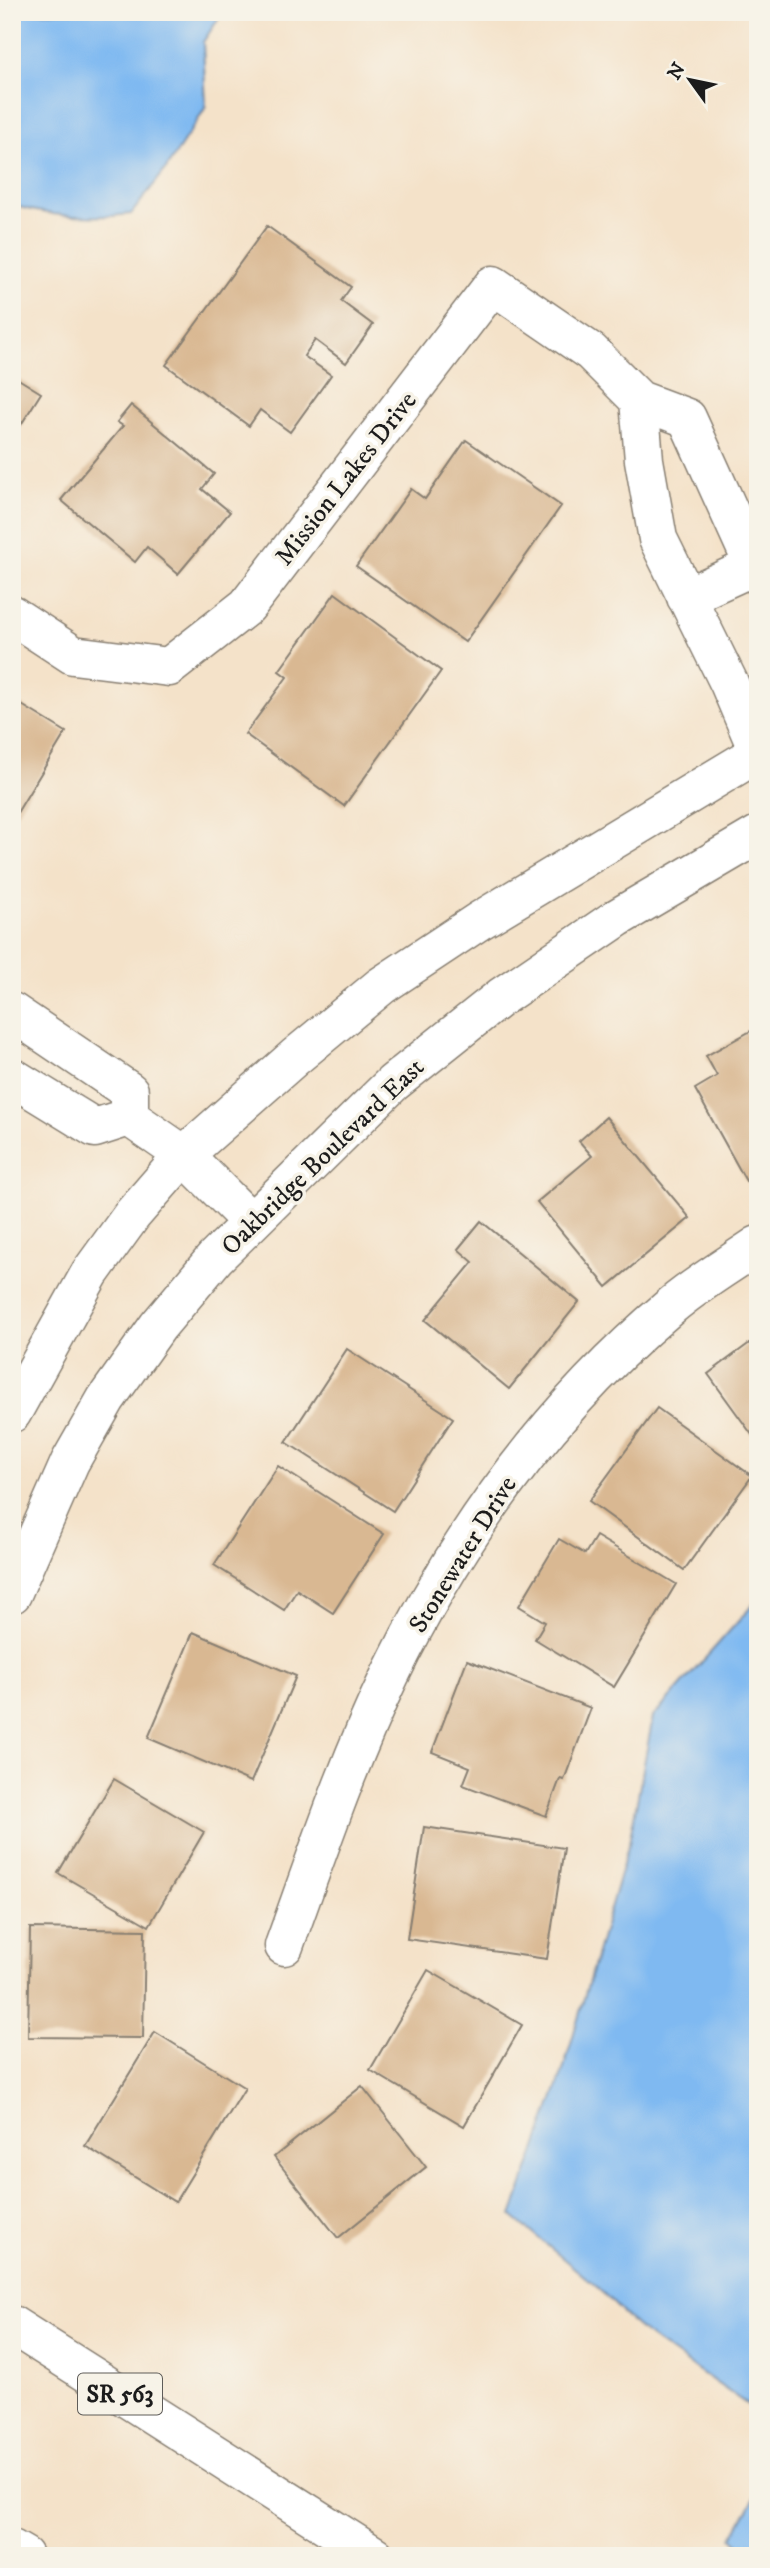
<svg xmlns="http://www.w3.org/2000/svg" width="770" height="2568" font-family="'IM FELL DW Pica',serif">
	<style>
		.water { fill: #7fb9f1; stroke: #4e6a86; stroke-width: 2 }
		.building { fill: #d9b892 }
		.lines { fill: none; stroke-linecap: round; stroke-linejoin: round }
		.minor-casing { stroke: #887f72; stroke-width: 41 }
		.major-casing { stroke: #887f72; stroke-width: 41 }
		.minor { stroke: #fff; stroke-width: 38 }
		.major { stroke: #fff; stroke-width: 38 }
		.labels { text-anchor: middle; stroke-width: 7; stroke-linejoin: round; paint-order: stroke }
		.shield { fill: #f7f3e8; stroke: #5e5c59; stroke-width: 2 }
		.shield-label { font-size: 24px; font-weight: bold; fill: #1c1c1c }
		.street-label { font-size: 26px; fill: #1c1c1c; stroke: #f7f3e8 }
	</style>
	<rect width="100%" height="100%" fill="#f7f3e8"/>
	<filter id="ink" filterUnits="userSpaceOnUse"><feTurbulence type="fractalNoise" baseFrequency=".0143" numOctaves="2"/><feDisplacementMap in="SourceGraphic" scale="14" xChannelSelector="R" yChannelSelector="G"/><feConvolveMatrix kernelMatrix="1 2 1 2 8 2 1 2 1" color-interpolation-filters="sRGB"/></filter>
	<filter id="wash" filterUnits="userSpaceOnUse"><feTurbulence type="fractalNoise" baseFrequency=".00686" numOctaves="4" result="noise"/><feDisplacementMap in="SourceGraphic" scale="28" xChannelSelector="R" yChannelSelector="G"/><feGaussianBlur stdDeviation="1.57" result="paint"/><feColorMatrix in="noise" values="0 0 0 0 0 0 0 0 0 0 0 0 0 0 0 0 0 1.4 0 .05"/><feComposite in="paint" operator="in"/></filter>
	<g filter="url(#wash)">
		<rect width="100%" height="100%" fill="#f4e2c9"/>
		<path class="water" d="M12 12H223L203 42 206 107 166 169 131 214C91 219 51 217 12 205Z
			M758 1599V2412L640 2330 596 2286 512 2216 562 2074 629 1843 653 1717Z
			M758 2492V2556H751L732 2538Z"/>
		<g id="blocks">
			<path class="building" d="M267 226 351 287 341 301 373 325 346 363 315 340 304 356 331 375 290 432 260 410 249 426 166 365Z
				M12 375 41 393 12 439Z
				M131 405 214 474 202 489 230 512 178 574 147 547 135 562 61 500 123 426 117 422Z
				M466 440 561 506 465 642 356 566 411 489 425 499Z
				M335 593 441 671 344 806 245 734 287 677 279 671Z
				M12 699 66 732 12 821Z
				M758 1027V1174L746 1181 695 1089 717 1076 706 1056Z
				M606 1117 690 1218 607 1287 537 1202 592 1156 579 1141Z
				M481 1221 579 1302 509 1389 425 1320 473 1262 458 1249Z
				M755 1339 758 1342V1443L708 1374Z
				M347 1349 453 1418 393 1511 286 1442Z
				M657 1408 752 1476 684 1570 589 1501Z
				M278 1466 384 1534 333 1613 297 1590 284 1610 214 1565Z
				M596 1536 676 1584 614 1687 535 1639 545 1622 519 1606 559 1539 585 1554Z
				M193 1632 296 1676 251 1782 148 1738Z
				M467 1660 591 1708 564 1780 560 1779 546 1816 463 1785 470 1767 432 1752Z
				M114 1779 204 1832 149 1926 58 1873Z
				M424 1827 564 1848 547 1959 407 1939Z
				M30 1928 145 1930 143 2038 28 2037Z
				M428 1970 522 2025 464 2126 370 2070Z
				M155 2032 245 2088 175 2202 85 2146Z
				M362 2086 426 2167 338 2238 274 2157Z"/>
		</g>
	</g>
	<g filter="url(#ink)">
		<use href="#blocks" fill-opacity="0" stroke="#887f72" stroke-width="2"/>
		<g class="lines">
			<defs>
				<path id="minor" d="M639 400 644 460 658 539 729 683 758 751
					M686 597 754 566
					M12 615 73 655 169 667 247 606 493 285 591 352 639 400 687 418 758 575
					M12 1012 129 1091V1117
					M12 1077 95 1128 129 1117
					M129 1117 184 1155 251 1222
					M12 1413 90 1273 132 1215 184 1155 295 1057 381 986 479 921 758 753
					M12 1594 70 1462 106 1399 158 1326 215 1258 393 1083 501 997 617 918 758 835
					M284 1946C317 1855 348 1762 390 1675 459 1533 551 1407 671 1306 698 1283 729 1265 758 1245"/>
				<path id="major" d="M12 2325 375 2556
					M12 2549 24 2556"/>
			</defs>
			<use href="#minor" class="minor-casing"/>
			<use href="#major" class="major-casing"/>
			<use href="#minor" class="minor"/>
			<use href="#major" class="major"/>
		</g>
	</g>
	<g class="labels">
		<rect class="shield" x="78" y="2373.5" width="84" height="41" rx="5"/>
		<g class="shield-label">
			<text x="120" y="2402">SR 563</text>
		</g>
		<g class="street-label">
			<text transform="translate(345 478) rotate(-52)" y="9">Mission Lakes Drive</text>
			<text transform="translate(322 1156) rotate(-44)" y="9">Oakbridge Boulevard East</text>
			<text transform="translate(462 1554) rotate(-58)" y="9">Stonewater Drive</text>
		</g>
	</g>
	<rect width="770" height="2568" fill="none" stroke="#f7f3e8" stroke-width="42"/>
	<g transform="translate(690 80) rotate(303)" stroke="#f7f3e8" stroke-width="5" paint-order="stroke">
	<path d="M0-5L12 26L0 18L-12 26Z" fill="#1c1c1c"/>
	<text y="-10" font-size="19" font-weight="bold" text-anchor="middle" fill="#1c1c1c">N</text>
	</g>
</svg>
